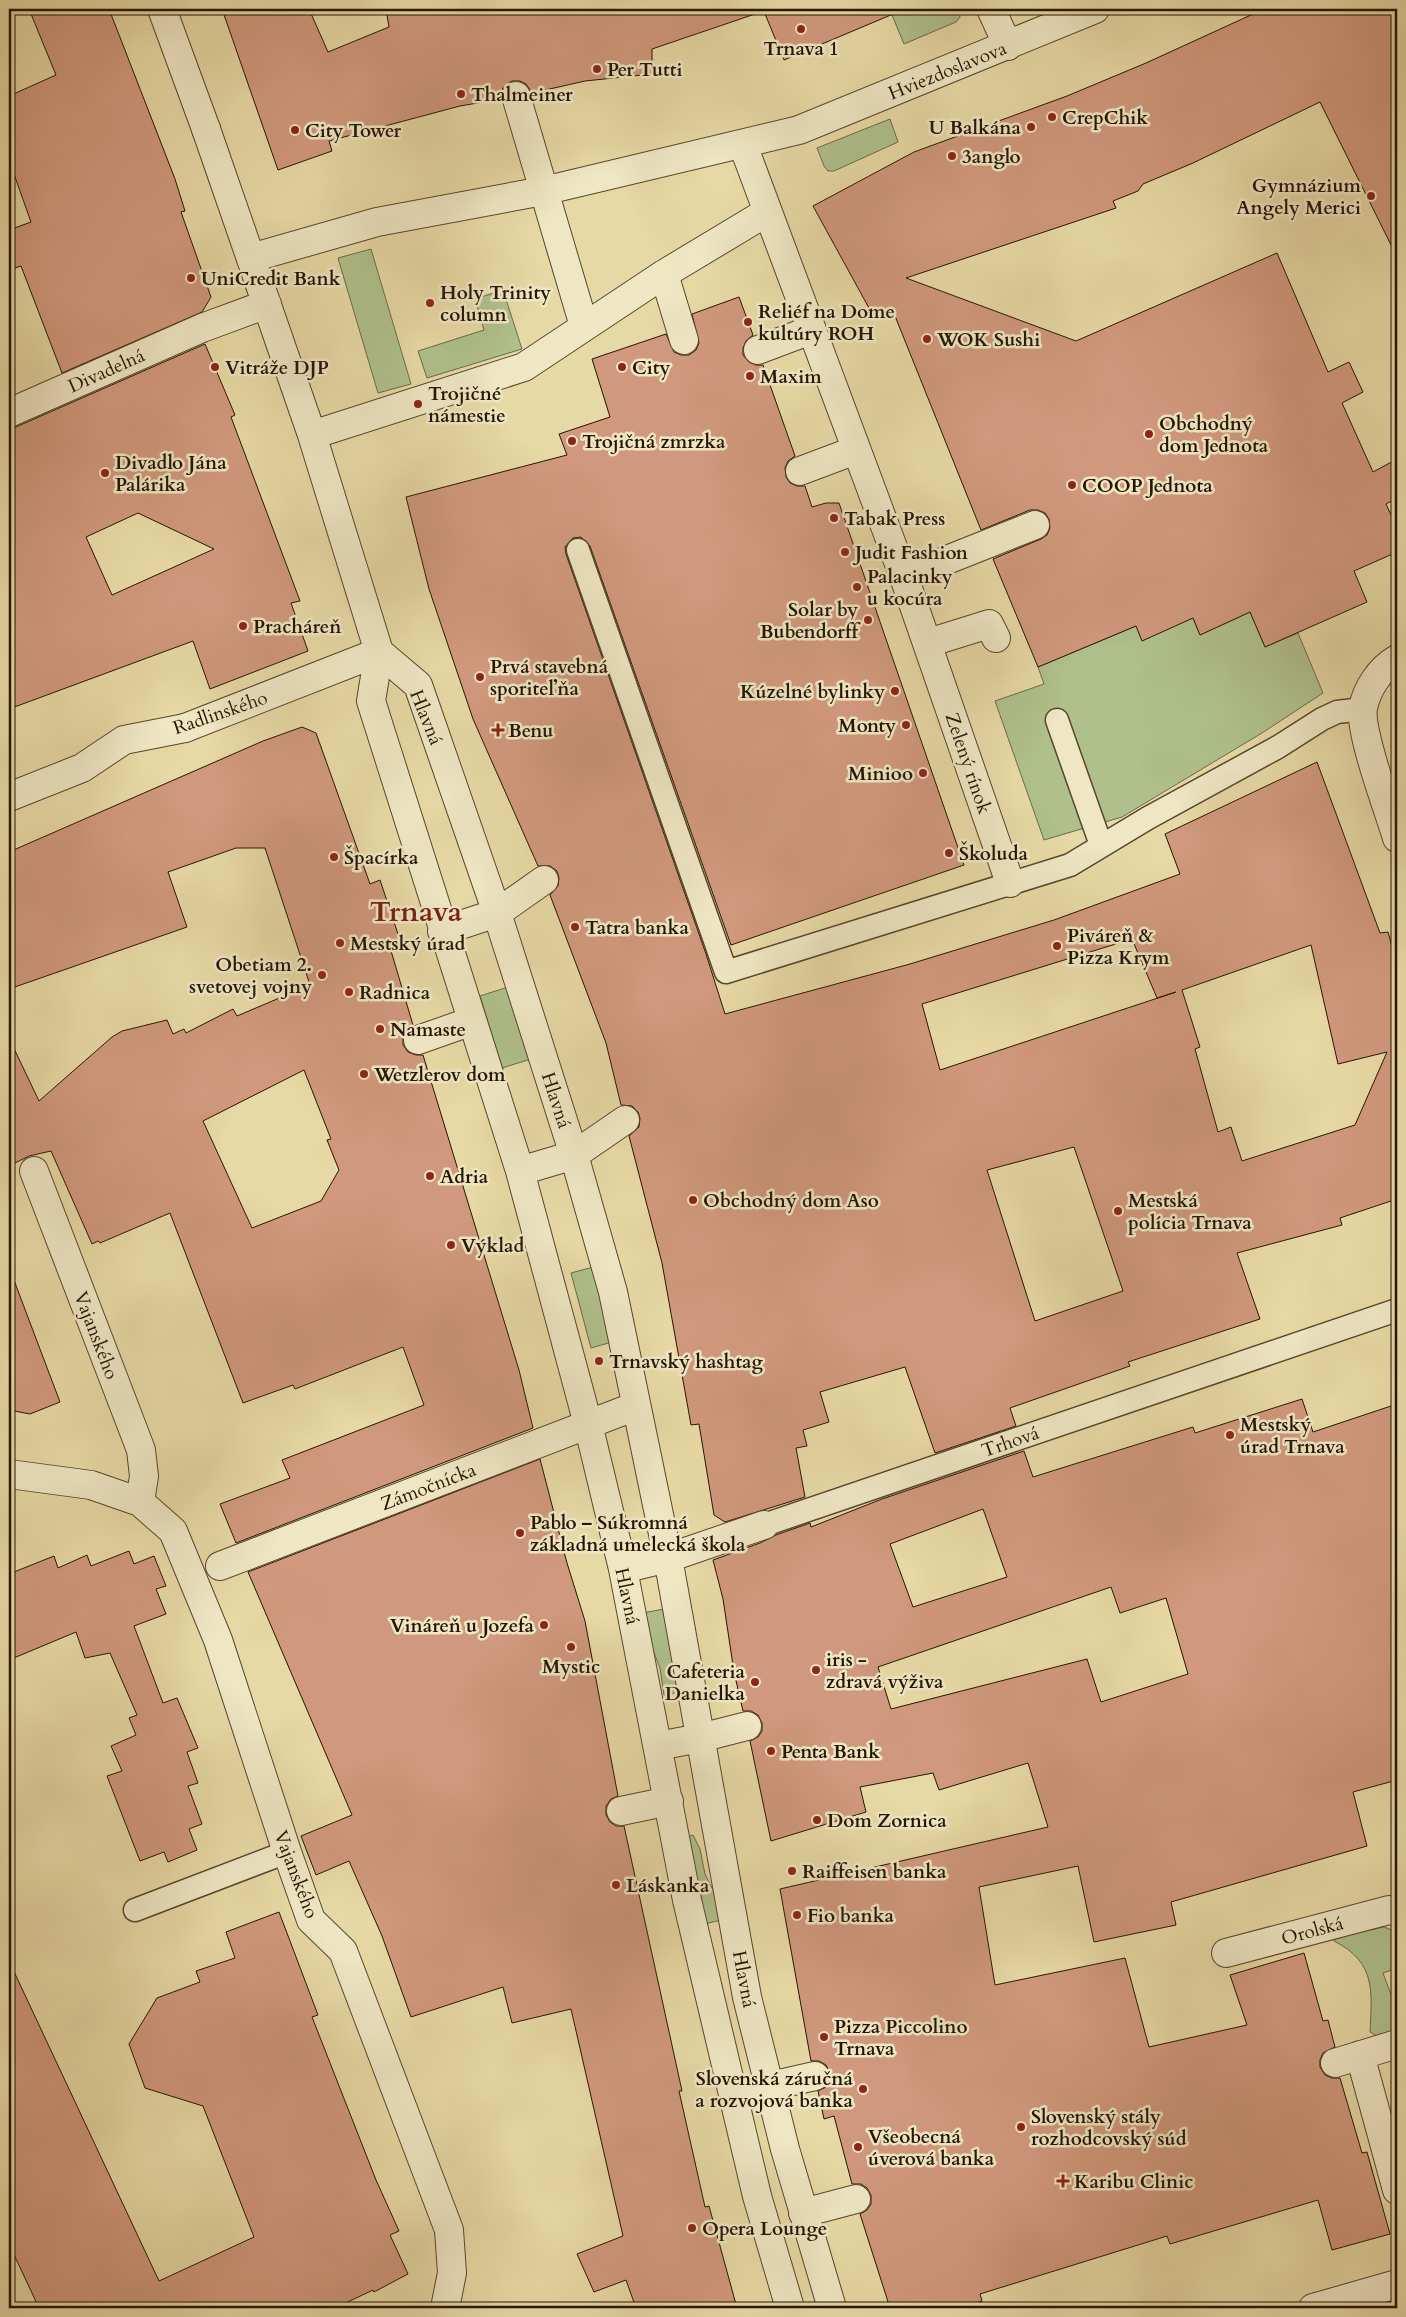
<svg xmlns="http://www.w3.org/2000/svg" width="1406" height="2317" font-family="Cardo,serif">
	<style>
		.green { fill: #afc08b; stroke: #6a6a47 }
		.building { fill: #d0987c; stroke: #251503; fill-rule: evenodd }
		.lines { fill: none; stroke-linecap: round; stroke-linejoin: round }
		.service-casing { stroke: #56462c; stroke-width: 25 }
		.pedestrian-casing { stroke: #56462c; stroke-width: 30 }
		.minor-casing { stroke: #56462c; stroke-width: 30 }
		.service { stroke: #efe6c4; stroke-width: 22 }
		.pedestrian { stroke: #efe6c4; stroke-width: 28 }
		.minor { stroke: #efe6c4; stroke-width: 28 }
		.poi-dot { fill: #8f2418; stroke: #efe6c4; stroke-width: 2 }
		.labels { text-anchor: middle; stroke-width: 5; stroke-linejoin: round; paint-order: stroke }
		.poi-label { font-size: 19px; font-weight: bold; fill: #251503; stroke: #efe6c4; text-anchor: start }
		.street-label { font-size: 19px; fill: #251503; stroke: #efe6c4 }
		.town-label { font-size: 29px; font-weight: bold; fill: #7a1f14; stroke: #efe6c4 }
	</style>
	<rect width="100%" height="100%" fill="#e7d9a5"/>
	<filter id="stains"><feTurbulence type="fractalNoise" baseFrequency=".004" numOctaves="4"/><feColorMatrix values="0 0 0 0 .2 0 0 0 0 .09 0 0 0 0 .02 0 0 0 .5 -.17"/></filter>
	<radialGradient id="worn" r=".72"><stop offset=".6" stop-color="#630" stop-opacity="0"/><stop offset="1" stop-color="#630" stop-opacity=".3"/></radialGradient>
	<path class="green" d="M906 9H959L960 17 956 22 904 44 892 15Z
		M890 119 898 142 834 171H828L824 166 817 148Z
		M371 249 411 384 378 393 338 258Z
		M503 290 522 349 427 378 418 351 484 330 475 299Z
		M1250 612 1265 647 1298 633 1323 693 1262 733 1122 817 1044 840 995 701 1044 684 1038 667 1136 626 1193 618 1200 635Z
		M508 987 531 1059 502 1068 480 996Z
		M593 1267 612 1342 591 1348 571 1273Z
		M664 1609 679 1692 664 1695 660 1668 650 1643 643 1613Z
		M693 1835 700 1849 705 1874 718 1900 721 1920 705 1924 687 1837Z
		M1384 1927 1397 1932V1968L1383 1973 1397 2011V2030L1379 2037 1370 2032C1372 1991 1376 1962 1334 1941L1337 1937Z
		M1397 2065V2115L1391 2082Z"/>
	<path class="building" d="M29 9H109L175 179 185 211 181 212 211 297 202 312 62 373 21 266 9 270V230L31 222 9 160V96L56 75Z
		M222 9H309L328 52 389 27 386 9H754L755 14 652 49V74L585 81 532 93 526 84 520 81H512L504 86 501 92V99L460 106 329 141 332 151 278 170Z
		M763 9H905L784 60Z
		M1264 9H1397V257L1320 102 1193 163 1143 184 1138 191 1113 201 1116 208 906 278 1076 341 1277 253 1328 372 1349 362 1363 392 1342 403 1373 472 1397 459V498L1386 504 1397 528V552L1354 571 1367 602 1265 647 1250 612 1200 635 1193 618 1142 641 1136 626 1038 667 993 559 1041 539 1047 535 1050 528 1049 519 1045 513 1038 510H1030L981 530 893 311 875 319 813 206 914 152 1067 96 1146 63Z
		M739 297 753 335 746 341 743 348V355L749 362 756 365H763L795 456 788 461 785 468 786 477 790 483 797 486H805L812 507 826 503H839L964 865 731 945 590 546 581 537 573 538 565 547 566 554 706 954 725 1014 910 964 1054 920 1180 874 1165 834 1317 762 1380 933 1388 932 1397 965V1199L1340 1218 1342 1225 1237 1253 1260 1319 1128 1362 1130 1366 1010 1408 1016 1426 935 1453 905 1367 820 1392 829 1422 803 1430 807 1446 796 1448 805 1497 725 1522 714 1515 699 1424 691 1425 662 1263 629 1136 639 1127 640 1118 638 1112 632 1106 621 1105 606 1043 550 895 558 886 559 878 557 871 550 866H538L473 719 429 589 406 497 567 455 559 434 610 417 592 359 666 334 674 352 681 355H689L696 350 699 343 692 314ZM1132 939 1157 998 1176 992 940 1070 922 1004ZM1311 945 1338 1064 1387 1052 1355 1125 1242 1161 1231 1127 1218 1132 1195 1049 1200 1047 1182 990ZM1074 1147 1123 1291 1035 1321 987 1170Z
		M205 344 235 415 231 417 300 601 291 603 308 651 210 689 193 641 9 709V430ZM138 513 214 549 112 595 86 537Z
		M302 727 316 733 370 884 380 880 400 940 389 944 413 1025 406 1030 403 1038V1045L408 1052 416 1055H423L519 1370 533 1428 236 1543 220 1504 290 1478 282 1460 424 1405 403 1347 295 1389 293 1385 243 1403 170 1213 100 1243 98 1241 92 1244 51 1151 29 1156 9 1166V1038L39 1101 112 1037 122 1031 167 1020 173 1034 184 1029 186 1033 233 1009 237 1016 310 985 265 848H236L168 872 187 927 9 989V852L263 741ZM304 1070 331 1139 327 1140 339 1170 321 1201 252 1228 203 1121Z
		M12 1275 60 1402 30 1414 9 1410V1276Z
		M1302 1399 1313 1432 1397 1404V1780L1353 1792 1367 1846 1171 1902 1176 1925 1094 1942 1078 1866 979 1887 995 1985 1125 1958 1149 2047 1247 2025 1230 1975 1304 1953 1323 2021 1328 2020 1335 2047 1323 2053 1320 2060V2067L1325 2075 1332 2078H1340L1362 2153 1367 2152 1390 2234 1332 2250 1318 2200 1170 2244 1167 2236 980 2294 982 2301 961 2308H890L860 2214 867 2210 871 2204V2195L867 2188 861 2184H852L834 2116 824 2119 818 2091 826 2087 830 2081V2073L826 2065 819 2061H811L780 1889 1048 1827 1028 1763 939 1790 933 1773 860 1787 866 1812 771 1841 750 1741 758 1737 762 1731V1723L758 1715 751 1711H743L734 1672 723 1599 713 1560 760 1543 776 1535 810 1523 811 1527 882 1499 1024 1451 1033 1477 1193 1427 1195 1433ZM983 1509 1007 1577 913 1607 890 1544ZM1111 1587 1120 1613 1166 1598 1188 1674 1101 1702 1087 1659 891 1709 878 1667Z
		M540 1459 567 1563 585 1621 618 1796 611 1799 606 1806V1815L610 1822 616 1826H624L682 2091H679L705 2207 709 2206 737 2308H636L626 2280 594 2292 577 2254 623 2236 571 2009 512 2023 503 1987 411 2017 382 1936 349 1861 316 1875 301 1836 352 1815 248 1572Z
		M129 1551 134 1564 154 1556 166 1586 156 1589 166 1614 134 1626 163 1703 177 1698 198 1748 187 1752 198 1783 188 1786 202 1824 189 1829 197 1850 168 1862 164 1852 140 1861 107 1776 122 1771 111 1746 136 1735 129 1718 137 1715 110 1653 85 1658 76 1632 9 1660V1574L54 1556 58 1568 87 1555 91 1566Z
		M279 1912 318 2015 312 2017 376 2180 399 2231 390 2235 408 2274 374 2292 373 2290 335 2308H39L9 2244V1961L159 2281 254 2237 203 2106 145 2088 129 2044 157 1998 200 1982 196 1971 235 1958 226 1932Z"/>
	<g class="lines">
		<defs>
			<path id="service" d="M578 550 726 972 1070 865 1148 818 1278 747 1322 719 1337 712 1363 709
				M1057 720 1101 845
				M764 1525 1397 1310
				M135 1910 287 1852"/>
			<path id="pedestrian" d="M991 9 1008 46
				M516 96 584 326
				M206 129 312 435 379 652 371 701 520 1171 588 1424 623 1569 687 1900 757 2196 790 2308
				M743 145 904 577 1010 883
				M251 258 377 222 543 191 799 130 1095 9
				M664 274 684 340
				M758 350 811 330
				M9 413 202 328 267 304
				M312 435 524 367 664 274 767 212
				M800 471 856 450
				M904 577 1035 525
				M928 643 989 624 996 638
				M379 652 418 685 497 913 574 1155 613 1292 668 1558 747 1997 785 2149 832 2308
				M185 728 379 652
				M442 931 497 913 544 880
				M418 1040 472 1021
				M520 1171 574 1155 625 1120
				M220 1566 636 1406
				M623 1569 668 1558 764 1525
				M658 1746 700 1738 747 1726
				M621 1811 669 1801
				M752 2090 815 2076
				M803 2213 856 2199"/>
			<path id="minor" d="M162 9 206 129
				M1397 659C1380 669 1367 688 1363 708 1359 732 1389 811 1397 838
				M9 797 82 768 124 740 185 728
				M34 1171 141 1450 144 1476 140 1502
				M9 1474 91 1485 140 1502 173 1531 218 1640 287 1852 311 1920 343 1951 449 2230 452 2273 445 2308
				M1226 1953 1389 1910 1397 1911
				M1360 2055 1397 2190
				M1335 2063 1397 2044
				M1313 2308 1397 2284"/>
		</defs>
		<use href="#service" class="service-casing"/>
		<use href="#pedestrian" class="pedestrian-casing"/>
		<use href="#minor" class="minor-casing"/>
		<use href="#service" class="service"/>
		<use href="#pedestrian" class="pedestrian"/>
		<use href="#minor" class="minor"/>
	</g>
	<g class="poi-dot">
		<circle cx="801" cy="29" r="5"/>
		<circle cx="597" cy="69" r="5"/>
		<circle cx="461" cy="94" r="5"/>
		<circle cx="1052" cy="117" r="5"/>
		<circle cx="1031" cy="127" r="5"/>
		<circle cx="295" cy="130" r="5"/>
		<circle cx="952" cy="156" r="5"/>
		<circle cx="1371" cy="196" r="5"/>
		<circle cx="191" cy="278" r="5"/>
		<circle cx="430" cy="303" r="5"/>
		<circle cx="748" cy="322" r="5"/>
		<circle cx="927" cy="339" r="5"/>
		<circle cx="215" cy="367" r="5"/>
		<circle cx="622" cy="367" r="5"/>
		<circle cx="750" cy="376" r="5"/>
		<circle cx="418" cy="404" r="5"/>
		<circle cx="1149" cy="434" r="5"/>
		<circle cx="572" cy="441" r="5"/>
		<circle cx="105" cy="473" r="5"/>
		<circle cx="1072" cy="485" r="5"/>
		<circle cx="834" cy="518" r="5"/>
		<circle cx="845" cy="552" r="5"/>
		<circle cx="857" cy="587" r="5"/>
		<circle cx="868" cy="620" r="5"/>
		<circle cx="243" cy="626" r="5"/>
		<circle cx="480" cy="677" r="5"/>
		<circle cx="895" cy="691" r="5"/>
		<circle cx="906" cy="725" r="5"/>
		<path d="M495.5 722.5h5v5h5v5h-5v5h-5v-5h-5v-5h5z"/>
		<circle cx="923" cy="773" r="5"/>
		<circle cx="949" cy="853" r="5"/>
		<circle cx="334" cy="857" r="5"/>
		<circle cx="575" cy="927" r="5"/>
		<circle cx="340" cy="943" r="5"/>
		<circle cx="1057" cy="946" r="5"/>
		<circle cx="322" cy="975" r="5"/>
		<circle cx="349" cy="992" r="5"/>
		<circle cx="380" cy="1029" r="5"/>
		<circle cx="364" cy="1074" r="5"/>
		<circle cx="430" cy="1176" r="5"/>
		<circle cx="693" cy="1200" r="5"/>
		<circle cx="1118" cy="1211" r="5"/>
		<circle cx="451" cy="1245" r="5"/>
		<circle cx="599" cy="1361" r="5"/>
		<circle cx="1230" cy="1435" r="5"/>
		<circle cx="520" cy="1533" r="5"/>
		<circle cx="544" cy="1625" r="5"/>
		<circle cx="571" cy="1647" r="5"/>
		<circle cx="816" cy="1670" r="5"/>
		<circle cx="755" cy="1682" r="5"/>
		<circle cx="771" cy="1751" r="5"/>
		<circle cx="817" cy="1820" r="5"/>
		<circle cx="792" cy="1871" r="5"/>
		<circle cx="616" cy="1885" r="5"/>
		<circle cx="797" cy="1915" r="5"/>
		<circle cx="824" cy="2037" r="5"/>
		<circle cx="863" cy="2089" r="5"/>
		<circle cx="1021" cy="2127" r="5"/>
		<circle cx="858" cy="2147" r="5"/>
		<path d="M1060.5 2173.5h5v5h5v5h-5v5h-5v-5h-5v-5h5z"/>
		<circle cx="692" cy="2228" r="5"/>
	</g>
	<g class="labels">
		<g class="poi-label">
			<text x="801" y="55" text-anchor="middle">Trnava 1</text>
			<text x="607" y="76">Per Tutti</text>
			<text x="471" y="101">Thalmeiner</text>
			<text x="1062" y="124">CrepChik</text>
			<text x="1021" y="134" text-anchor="end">U Balkána</text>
			<text x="305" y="137">City Tower</text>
			<text x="962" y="163">3anglo</text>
			<text x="1361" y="192" text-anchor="end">Gymnázium<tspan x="1361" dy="22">Angely Merici</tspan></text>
			<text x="201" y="285">UniCredit Bank</text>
			<text x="440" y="299">Holy Trinity<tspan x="440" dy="22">column</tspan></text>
			<text x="758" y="318">Reliéf na Dome<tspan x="758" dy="22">kultúry ROH</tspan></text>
			<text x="937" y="346">WOK Sushi</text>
			<text x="225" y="374">Vitráže DJP</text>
			<text x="632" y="374">City</text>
			<text x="760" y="383">Maxim</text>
			<text x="428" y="400">Trojičné<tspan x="428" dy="22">námestie</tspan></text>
			<text x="1159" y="430">Obchodný<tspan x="1159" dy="22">dom Jednota</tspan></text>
			<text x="582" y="448">Trojičná zmrzka</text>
			<text x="115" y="469">Divadlo Jána<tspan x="115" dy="22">Palárika</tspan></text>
			<text x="1082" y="492">COOP Jednota</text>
			<text x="844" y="525">Tabak Press</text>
			<text x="855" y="559">Judit Fashion</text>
			<text x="867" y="583">Palacinky<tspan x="867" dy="22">u kocúra</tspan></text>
			<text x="858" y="616" text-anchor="end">Solar by<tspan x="858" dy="22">Bubendorff</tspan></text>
			<text x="253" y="633">Pracháreň</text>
			<text x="490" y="673">Prvá stavebná<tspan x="490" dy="22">sporiteľňa</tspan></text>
			<text x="885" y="698" text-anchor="end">Kúzelné bylinky</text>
			<text x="896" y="732" text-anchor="end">Monty</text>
			<text x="508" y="737">Benu</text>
			<text x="913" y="780" text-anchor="end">Minioo</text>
			<text x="959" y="860">Školuda</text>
			<text x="344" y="864">Špacírka</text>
			<text x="585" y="934">Tatra banka</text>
			<text x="1067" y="942">Piváreň &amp;<tspan x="1067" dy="22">Pizza Krym</tspan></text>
			<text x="350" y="950">Mestský úrad</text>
			<text x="312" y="971" text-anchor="end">Obetiam 2.<tspan x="312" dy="22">svetovej vojny</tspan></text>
			<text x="359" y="999">Radnica</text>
			<text x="390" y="1036">Namaste</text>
			<text x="374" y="1081">Wetzlerov dom</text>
			<text x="440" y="1183">Adria</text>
			<text x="703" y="1207">Obchodný dom Aso</text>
			<text x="1128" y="1207">Mestská<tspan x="1128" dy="22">polícia Trnava</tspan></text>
			<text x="461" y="1252">Výklad</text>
			<text x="609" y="1368">Trnavský hashtag</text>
			<text x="1240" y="1431">Mestský<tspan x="1240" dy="22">úrad Trnava</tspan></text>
			<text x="530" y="1529">Pablo – Súkromná<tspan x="530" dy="22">základná umelecká škola</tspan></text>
			<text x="534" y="1632" text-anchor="end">Vináreň u Jozefa</text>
			<text x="826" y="1666">iris -<tspan x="826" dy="22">zdravá výživa</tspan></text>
			<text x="571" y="1673" text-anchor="middle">Mystic</text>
			<text x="745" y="1678" text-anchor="end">Cafeteria<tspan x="745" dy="22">Danielka</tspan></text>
			<text x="781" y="1758">Penta Bank</text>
			<text x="827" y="1827">Dom Zornica</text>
			<text x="802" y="1878">Raiffeisen banka</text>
			<text x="626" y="1892">Láskanka</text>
			<text x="807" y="1922">Fio banka</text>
			<text x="834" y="2033">Pizza Piccolino<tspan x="834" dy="22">Trnava</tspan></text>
			<text x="853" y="2085" text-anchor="end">Slovenská záručná<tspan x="853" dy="22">a rozvojová banka</tspan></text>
			<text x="1031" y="2123">Slovenský stály<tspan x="1031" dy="22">rozhodcovský súd</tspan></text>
			<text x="868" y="2143">Všeobecná<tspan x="868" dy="22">úverová banka</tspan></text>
			<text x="1074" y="2188">Karibu Clinic</text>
			<text x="702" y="2235">Opera Lounge</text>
		</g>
		<g class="street-label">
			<text transform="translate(947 70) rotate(-22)" y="7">Hviezdoslavova</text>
			<text transform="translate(106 370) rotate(-24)" y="7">Divadelná</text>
			<text transform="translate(220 712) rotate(-19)" y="7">Radlinského</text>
			<text transform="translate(427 717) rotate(68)" y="7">Hlavná</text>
			<text transform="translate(969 763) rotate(71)" y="7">Zelený rínok</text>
			<text transform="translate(557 1100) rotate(72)" y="7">Hlavná</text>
			<text transform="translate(97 1335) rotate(69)" y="7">Vajanského</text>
			<text transform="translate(1010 1441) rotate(-19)" y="7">Trhová</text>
			<text transform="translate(428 1486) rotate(-21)" y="7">Zámočnícka</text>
			<text transform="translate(628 1596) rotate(78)" y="7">Hlavná</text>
			<text transform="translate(297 1874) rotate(69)" y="7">Vajanského</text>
			<text transform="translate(1312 1930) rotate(-15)" y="7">Orolská</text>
			<text transform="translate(745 1979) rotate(79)" y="7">Hlavná</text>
		</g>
		<g class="town-label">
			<text x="416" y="921">Trnava</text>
		</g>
	</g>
	<rect width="1406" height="2317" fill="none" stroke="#e7d9a5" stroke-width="30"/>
	<rect x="10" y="10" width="1386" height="2297" fill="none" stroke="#251503" stroke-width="2.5"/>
	<rect x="15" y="15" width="1376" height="2287" fill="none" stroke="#251503"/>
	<rect width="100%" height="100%" filter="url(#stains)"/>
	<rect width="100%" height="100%" fill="url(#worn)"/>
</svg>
